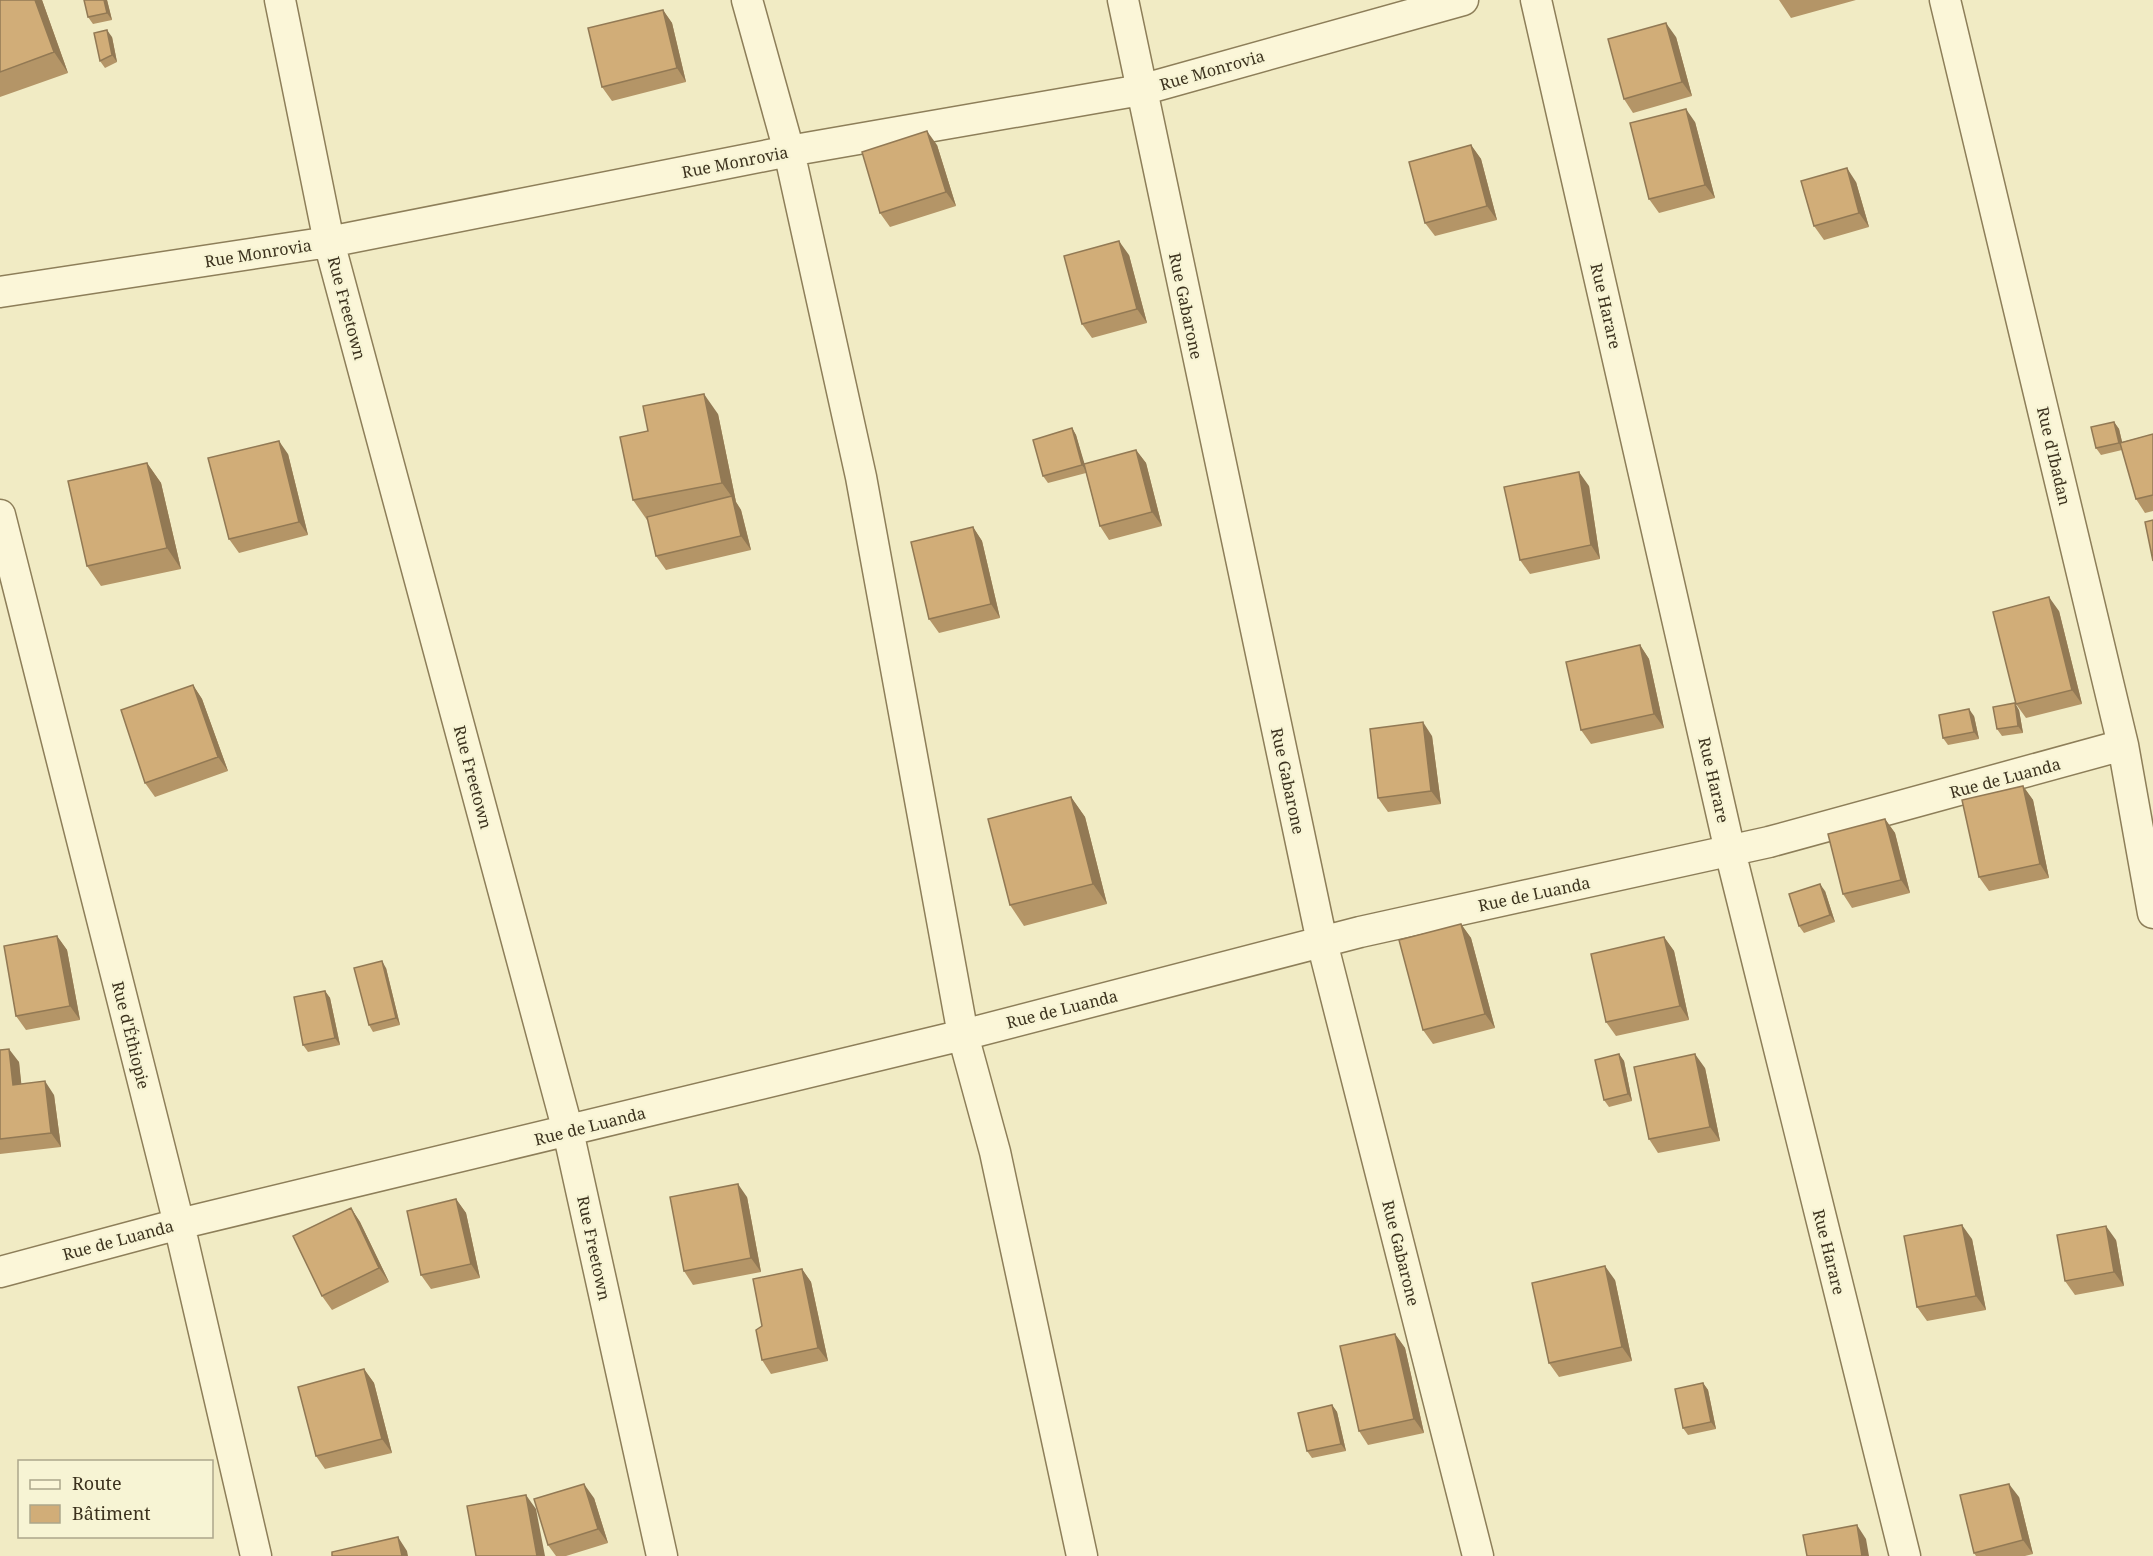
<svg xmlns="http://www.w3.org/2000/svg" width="2153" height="1556" font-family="'Noto Serif',serif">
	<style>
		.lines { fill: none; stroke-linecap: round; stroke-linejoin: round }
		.minor-casing { stroke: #8d7e59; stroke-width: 33 }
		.minor { stroke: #fbf6d8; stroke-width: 30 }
		.wall { fill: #b49567 }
		.shaded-wall { fill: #927954 }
		.building { fill: #d1ad78; stroke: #927954; stroke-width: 1.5 }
		.labels { text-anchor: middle; stroke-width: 4.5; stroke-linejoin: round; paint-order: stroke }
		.street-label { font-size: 16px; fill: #3c321e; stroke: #f7f4d4 }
	</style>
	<rect width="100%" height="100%" fill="#f1ebc4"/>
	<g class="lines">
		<defs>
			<path id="minor" d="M280 0 329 242 568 1131 662 1556
				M747 0 789 151 861 477 963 1035 995 1152 1082 1556
				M1123 0 1322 942 1478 1556
				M1536 0 1730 851 1905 1556
				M1945 0 2123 745 2153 913
				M0 292 329 242 789 151 1141 90 1463 0
				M0 515 179 1224 256 1556
				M0 1272 179 1224 963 1035 1360 932 1769 842 2123 745"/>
		</defs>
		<use href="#minor" class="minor-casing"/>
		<use href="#minor" class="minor"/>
	</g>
	<path class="wall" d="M0 0H42L68 73 0 97Z
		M84 0H107L112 20 93 24 88 17Z
		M1779 0H1856L1791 18Z
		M663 10 672 23 686 82 612 101 602 87Z
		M112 37 117 62 105 68 100 61Z
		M1676 37 1692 96 1633 113 1624 99Z
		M1695 122 1715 198 1659 213 1649 199Z
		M937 145 956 206 890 227 880 213Z
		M1471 145 1481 159 1497 220 1435 236 1425 223Z
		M1856 182 1869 227 1824 240 1814 226Z
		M1129 255 1147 323 1092 338 1082 324Z
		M718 414 736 502 741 510 751 550 666 570 656 556 648 520H647L633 500Z
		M2114 422 2119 429 2122 442 2153 434V511L2145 513 2136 499 2122 450 2101 455 2096 448Z
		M1072 428 1076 435 1084 464 1136 450 1146 463 1162 526 1109 540 1100 526 1086 473 1048 483 1043 476Z
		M288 454 308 535 239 553 229 539Z
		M147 463 161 483 181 569 101 586 87 566Z
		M1589 486 1600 559 1530 574 1520 560Z
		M973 527 982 541 1000 618 939 633 929 619Z
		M2059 611 2082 704 2026 718 2016 704Z
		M1640 645 1649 659 1664 728 1591 744 1581 730Z
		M193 685 202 699 228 771 155 797 145 783Z
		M2019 710 2023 733 2002 736 1997 729Z
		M1974 716 1979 739 1948 745 1943 738Z
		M1432 736 1441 804 1388 812 1378 798Z
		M2023 786 2033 800 2049 878 1989 891 1979 877Z
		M1071 797 1085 817 1107 904 1024 926 1010 905Z
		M1885 819 1895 833 1910 893 1852 908 1843 894Z
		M1825 891 1835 922 1804 933 1799 926Z
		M1461 924 1471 938 1495 1028 1433 1044 1423 1030Z
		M57 936 67 950 80 1020 26 1030 16 1016Z
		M1664 937 1674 951 1689 1020 1616 1036 1606 1022Z
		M386 968 400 1025 373 1032 369 1025Z
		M325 991 330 998 340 1045 308 1052 303 1045Z
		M0 1050 19 1062 21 1084 54 1095 61 1147 0 1154Z
		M1619 1054 1624 1061 1632 1101 1609 1107 1604 1100Z
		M1705 1068 1720 1141 1658 1153 1649 1139Z
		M747 1197 761 1272 693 1285 684 1271Z
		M456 1199 466 1213 480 1278 431 1289 421 1275Z
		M351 1208 360 1222 389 1282 332 1310 322 1296Z
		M1972 1239 1986 1310 1927 1321 1917 1307Z
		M2116 1240 2124 1286 2075 1295 2065 1281Z
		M802 1269 811 1282 828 1361 771 1374 762 1360V1326Z
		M1615 1280 1632 1361 1559 1377 1549 1363Z
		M1395 1334 1405 1348 1424 1433 1368 1445 1359 1431Z
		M364 1369 374 1383 392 1453 325 1469 316 1456Z
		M1703 1383 1708 1390 1716 1429 1688 1435 1683 1428Z
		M1332 1405 1337 1412 1346 1451 1312 1458 1307 1451Z
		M2019 1497 2033 1554 2025 1556H1976L1974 1553Z
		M594 1498 608 1543 566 1556H556L548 1545Z"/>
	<path class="shaded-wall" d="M35 0H42L68 73 54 52Z
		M104 0H107L112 20 107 13Z
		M663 10 672 23 686 82 677 68Z
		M1666 23 1676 37 1692 96 1682 82Z
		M107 30 112 37 117 62 112 55Z
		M1686 109 1695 122 1715 198 1705 185Z
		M927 131 937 145 956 206 946 192Z
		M1471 145 1481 159 1497 220 1487 206Z
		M1847 168 1856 182 1869 227 1859 213Z
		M1119 241 1129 255 1147 323 1137 309Z
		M704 394 718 414 736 502 741 510 751 550 741 536 732 497 722 483Z
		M2114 422 2119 429 2124 450 2119 443Z
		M1072 428 1076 435 1087 472 1082 465Z
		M279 441 288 454 308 535 299 522Z
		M1136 450 1146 463 1162 526 1152 512Z
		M147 463 161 483 181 569 167 548Z
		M1579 472 1589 486 1600 559 1591 545Z
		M973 527 982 541 1000 618 991 604Z
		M2049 597 2059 611 2082 704 2072 690Z
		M1640 645 1649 659 1664 728 1654 714Z
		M193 685 202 699 228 771 218 757Z
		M2015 703 2019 710 2023 733 2018 726Z
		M1969 709 1974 716 1979 739 1974 732Z
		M1423 722 1432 736 1441 804 1431 791Z
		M2023 786 2033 800 2049 878 2040 864Z
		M1071 797 1085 817 1107 904 1093 884Z
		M1885 819 1895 833 1910 893 1901 880Z
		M1820 884 1825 891 1835 922 1830 915Z
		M1461 924 1471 938 1495 1028 1485 1014Z
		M57 936 67 950 80 1020 70 1006Z
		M1664 937 1674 951 1689 1020 1680 1006Z
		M382 961 386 968 400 1025 396 1018Z
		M325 991 330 998 340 1045 335 1038Z
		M9 1049 19 1062 23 1099 13 1085Z
		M1619 1054 1624 1061 1632 1101 1628 1094Z
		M1695 1054 1705 1068 1720 1141 1710 1127Z
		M45 1081 54 1095 61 1147 51 1133Z
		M738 1184 747 1197 761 1272 751 1258Z
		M456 1199 466 1213 480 1278 471 1264Z
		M351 1208 360 1222 389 1282 379 1268Z
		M1962 1225 1972 1239 1986 1310 1976 1296Z
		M2106 1226 2116 1240 2124 1286 2114 1272Z
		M1605 1266 1615 1280 1632 1361 1622 1347Z
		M802 1269 811 1282 828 1361 818 1348Z
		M1395 1334 1405 1348 1424 1433 1414 1419Z
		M364 1369 374 1383 392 1453 382 1439Z
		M1703 1383 1708 1390 1716 1429 1711 1422Z
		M1332 1405 1337 1412 1346 1451 1341 1444Z
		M584 1484 594 1498 608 1543 598 1529Z
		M2009 1484 2019 1497 2033 1554 2023 1540Z
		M526 1495 536 1509 545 1556H537Z
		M1857 1525 1866 1539 1869 1556H1862Z
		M398 1537 407 1551 408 1556H402Z"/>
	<path class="building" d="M0 0H35L54 52 0 72Z
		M84 0H104L107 13 88 17Z
		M663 10 677 68 602 87 588 28Z
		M1666 23 1682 82 1624 99 1608 39Z
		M107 30 112 55 100 61 94 33Z
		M1686 109 1705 185 1649 199 1630 123Z
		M927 131 946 192 880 213 862 152Z
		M1471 145 1487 206 1425 223 1409 162Z
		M1847 168 1859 213 1814 226 1801 181Z
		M1119 241 1137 309 1082 324 1064 256Z
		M704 394 722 483 633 500 620 437 648 431 643 406Z
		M2114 422 2119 443 2096 448 2091 427Z
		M1072 428 1082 465 1043 476 1033 440Z
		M2153 434V495L2136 499 2120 443Z
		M279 441 299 522 229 539 208 458Z
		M1136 450 1152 512 1100 526 1084 464Z
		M147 463 167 548 87 566 68 481Z
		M1579 472 1591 545 1520 560 1504 487Z
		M732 496 741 536 656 556 647 517Z
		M2153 520V561L2145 522Z
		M973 527 991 604 929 619 911 542Z
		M2049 597 2072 690 2016 704 1993 612Z
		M1640 645 1654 714 1581 730 1566 662Z
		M193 685 218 757 145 783 121 710Z
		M2015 703 2018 726 1997 729 1993 707Z
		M1969 709 1974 732 1943 738 1939 715Z
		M1423 722 1431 791 1378 798 1370 729Z
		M2023 786 2040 864 1979 877 1962 800Z
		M1071 797 1093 884 1010 905 988 819Z
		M1885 819 1901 880 1843 894 1828 834Z
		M1820 884 1830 915 1799 926 1789 894Z
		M1461 924 1485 1014 1423 1030 1399 940Z
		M57 936 70 1006 16 1016 4 946Z
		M1664 937 1680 1006 1606 1022 1591 954Z
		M382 961 396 1018 369 1025 354 968Z
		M325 991 335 1038 303 1045 294 997Z
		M9 1049 13 1085 45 1081 51 1133 0 1139V1050Z
		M1619 1054 1628 1094 1604 1100 1595 1060Z
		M1695 1054 1710 1127 1649 1139 1634 1067Z
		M738 1184 751 1258 684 1271 670 1197Z
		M456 1199 471 1264 421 1275 407 1211Z
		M351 1208 379 1268 322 1296 293 1236Z
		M1962 1225 1976 1296 1917 1307 1904 1236Z
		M2106 1226 2114 1272 2065 1281 2057 1235Z
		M1605 1266 1622 1347 1549 1363 1532 1283Z
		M802 1269 818 1348 762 1360 756 1330 762 1326 753 1279Z
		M1395 1334 1414 1419 1359 1431 1340 1346Z
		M364 1369 382 1439 316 1456 298 1387Z
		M1703 1383 1711 1422 1683 1428 1675 1389Z
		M1332 1405 1341 1444 1307 1451 1298 1413Z
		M584 1484 598 1529 548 1545 534 1499Z
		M2009 1484 2023 1540 1974 1553 1960 1495Z
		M526 1495 537 1556H476L467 1506Z
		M1857 1525 1862 1556H1807L1803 1535Z
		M398 1537 402 1556H332V1552Z"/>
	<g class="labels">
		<g class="street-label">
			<text transform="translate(1212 70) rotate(-16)" y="6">Rue Monrovia</text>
			<text transform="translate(735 162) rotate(-11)" y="6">Rue Monrovia</text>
			<text transform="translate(258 253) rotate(-9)" y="6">Rue Monrovia</text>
			<text transform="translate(1186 306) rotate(78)" y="6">Rue Gabarone</text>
			<text transform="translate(1606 306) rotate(77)" y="6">Rue Harare</text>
			<text transform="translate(347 308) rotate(75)" y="6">Rue Freetown</text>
			<text transform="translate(2054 456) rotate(77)" y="6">Rue d'Ibadan</text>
			<text transform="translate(473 777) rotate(75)" y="6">Rue Freetown</text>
			<text transform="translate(2005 778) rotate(-15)" y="6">Rue de Luanda</text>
			<text transform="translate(1714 780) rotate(77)" y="6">Rue Harare</text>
			<text transform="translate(1288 781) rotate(78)" y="6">Rue Gabarone</text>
			<text transform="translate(1534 894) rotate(-12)" y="6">Rue de Luanda</text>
			<text transform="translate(1062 1009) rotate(-14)" y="6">Rue de Luanda</text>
			<text transform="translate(131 1035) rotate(76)" y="6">Rue d'Éthiopie</text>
			<text transform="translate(590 1126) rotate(-14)" y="6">Rue de Luanda</text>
			<text transform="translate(118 1240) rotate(-15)" y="6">Rue de Luanda</text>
			<text transform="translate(594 1248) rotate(78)" y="6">Rue Freetown</text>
			<text transform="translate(1829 1252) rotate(76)" y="6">Rue Harare</text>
			<text transform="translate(1401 1253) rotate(76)" y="6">Rue Gabarone</text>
		</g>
	</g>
	<rect x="18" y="1460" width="195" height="78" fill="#f7f4d4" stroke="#aca68b" stroke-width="1.5"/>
	<rect x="30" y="1480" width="30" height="9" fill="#fbf6d8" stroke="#aca68b" stroke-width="1.5"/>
	<text x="72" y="1490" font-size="18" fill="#3c321e">Route</text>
	<rect x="30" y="1505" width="30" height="18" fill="#d1ad78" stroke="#aca68b" stroke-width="1.5"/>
	<text x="72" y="1520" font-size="18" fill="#3c321e">Bâtiment</text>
</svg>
